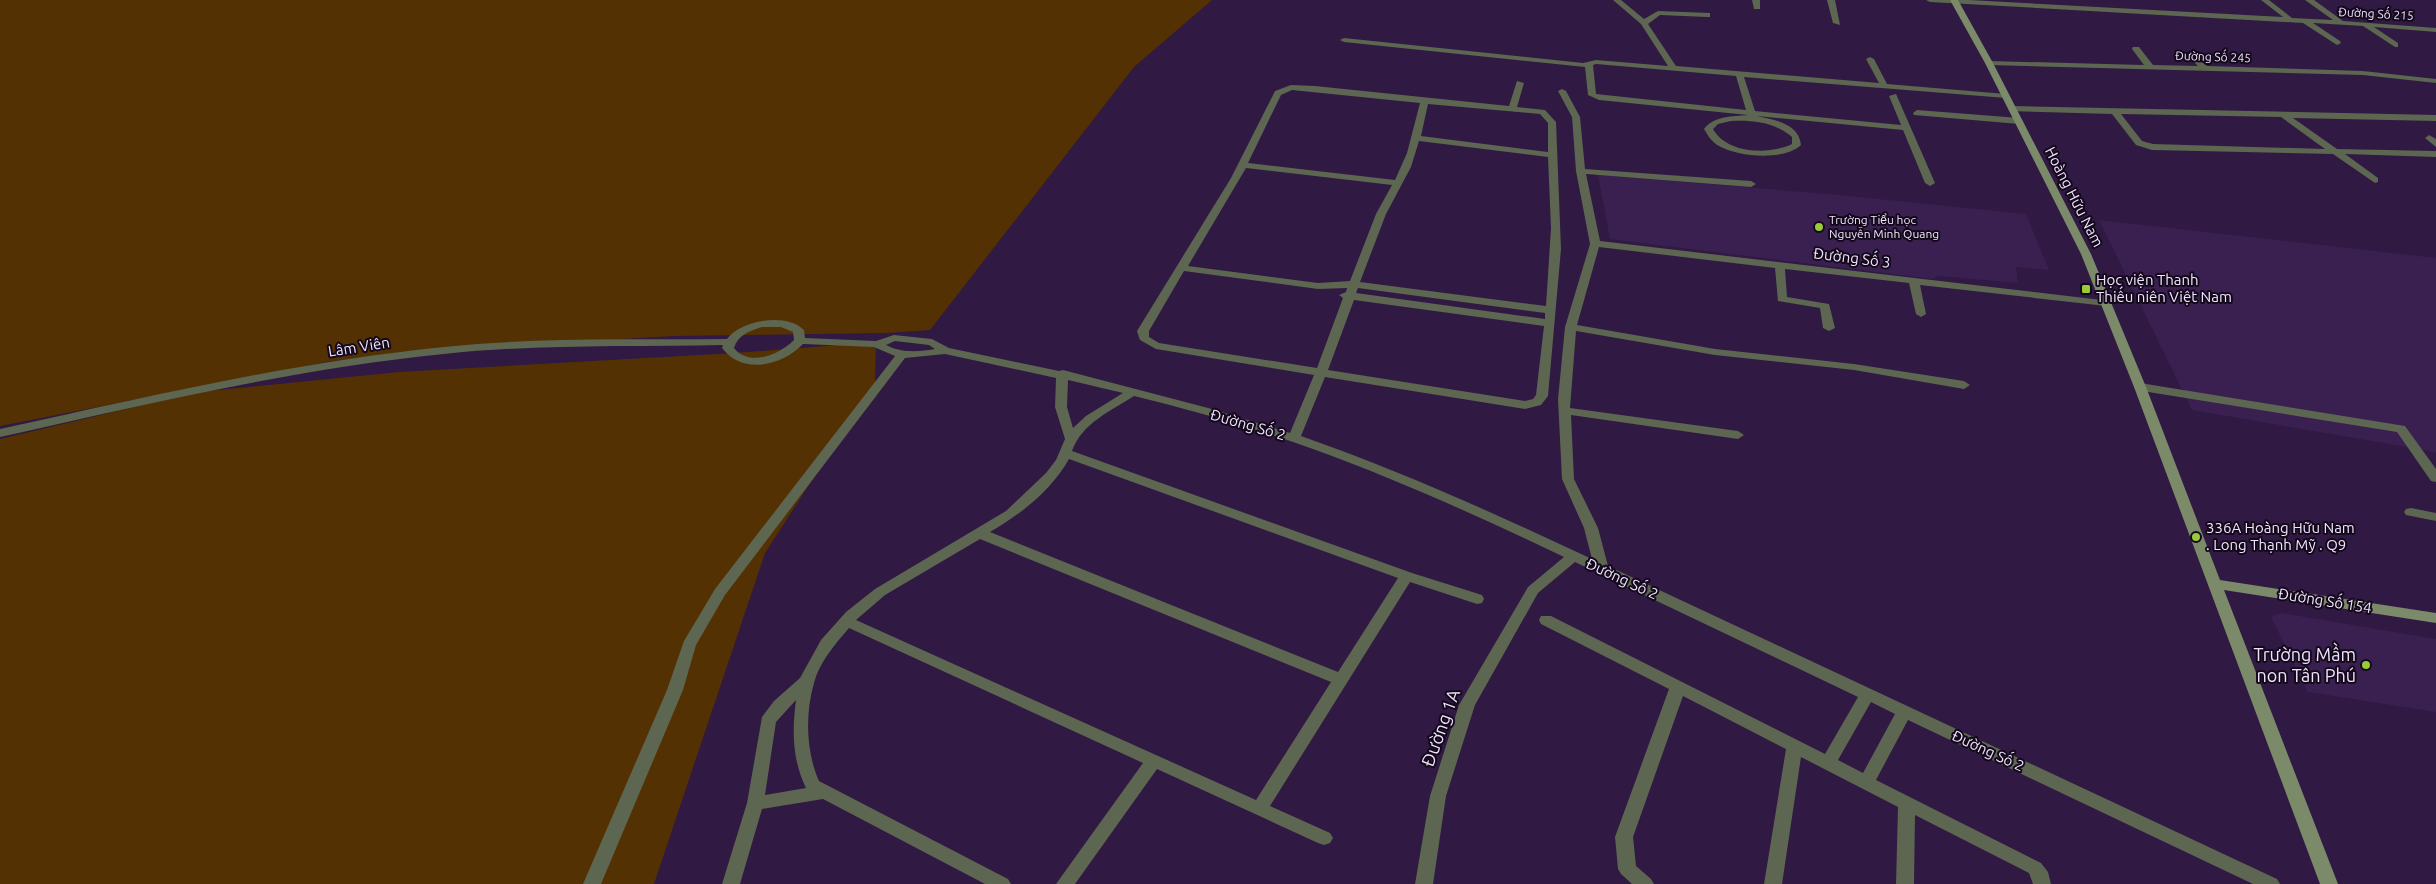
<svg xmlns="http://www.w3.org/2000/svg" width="2436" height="884" font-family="Ubuntu,sans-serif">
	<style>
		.built { fill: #3a2050 }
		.green { fill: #543103 }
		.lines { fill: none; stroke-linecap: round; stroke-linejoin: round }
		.street { fill: #5c6650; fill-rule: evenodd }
		.secondary { fill: #7b8a68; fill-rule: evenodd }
		.poi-dot { fill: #98cb37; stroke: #13091b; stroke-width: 2 }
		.labels { text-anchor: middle; stroke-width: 4; stroke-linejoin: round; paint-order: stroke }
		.far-street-label { font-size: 12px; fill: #f0e3fe; stroke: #13091b }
		.far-poi-label { font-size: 12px; fill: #f0e3fe; stroke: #13091b; text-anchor: start }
		.street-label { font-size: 15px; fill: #f0e3fe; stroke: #13091b }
		.poi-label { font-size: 15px; fill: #f0e3fe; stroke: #13091b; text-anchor: start }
		.near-poi-label { font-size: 18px; fill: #f0e3fe; stroke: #13091b; text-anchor: end }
		.near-street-label { font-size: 18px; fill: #f0e3fe; stroke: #13091b }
	</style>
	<rect width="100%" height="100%" fill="#301942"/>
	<path class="built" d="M1598 175 1839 195 2026 214 2049 270 2016 267 2018 283 1939 276 1933 279 1610 239Z
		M2099 220 2436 258V452L2192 410Z
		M2281 613 2436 639V712L2308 692 2271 617Z"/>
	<path class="green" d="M0 0H1212L1134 67 930 330 886 333 674 336 404 352 327 362 0 426Z
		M876 342 875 383 765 553 654 884H0V439L198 392 399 372 735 353Z"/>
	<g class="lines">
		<path class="street" d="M1613 0H1621L1644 19 1658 11 1710 13V17H1707L1660 15 1648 24 1676 66 1879 83 1866 59 1870 57 1874 59 1887 84 2006 94 2010 96 2006 98 1744 77 1755 111 1901 125 1889 96 1896 94 1935 183 1930 186 1925 183 1903 130 1757 116C1774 120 1799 123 1801 145 1784 161 1738 157 1719 146 1712 142 1708 136 1704 129 1715 115 1732 117 1748 115L1599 100 1588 95 1585 67 1344 42 1340 40 1344 38 1583 63 1596 60 1668 66 1641 24ZM1596 64 1736 76 1746 110 1596 94 1593 65ZM1731 121C1753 120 1774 122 1792 137V144C1769 155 1727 154 1713 129L1718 124Z
			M1752 0H1760V9H1754Z
			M1827 0H1835L1840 25 1833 23Z
			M1926 0H1969L2283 17 2261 0H2269L2292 18 2333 20 2305 0H2314L2343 21 2436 28V32L2374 27 2398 43V47H2395L2363 26 2313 23 2340 41 2341 43 2337 45 2303 23 1930 2Z
			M2133 47H2139L2153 65 2198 66 2187 55 2191 53 2207 66 2363 71 2436 79V83L2363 75 1989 65 1985 63 1989 61 2144 65 2132 49Z
			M1517 81 1524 83 1517 107 1545 110 1556 122 1561 249 1548 396 1541 405 1525 409 1325 377 1301 436C1401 471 1496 514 1592 559L1584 528 1562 479 1558 399 1565 327 1590 244 1576 171 1572 117 1558 91 1562 89 1566 91 1580 117 1585 169 1751 181 1756 184 1751 187 1586 174 1600 241 2110 301 2111 303 2106 306 1920 285 1926 314 1921 317 1916 314 1909 283 1785 269 1787 297 1829 304 1835 328 1829 331 1823 328 1820 308 1778 301 1775 268 1599 247 1577 325 1715 349 1854 364 1964 381 1970 385 1964 389 1854 370 1715 355 1576 331 1570 408 1738 431 1744 435 1738 439 1571 415 1574 479 1598 528 1608 566 2277 879 2280 884H2253L1908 720 1876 780 2041 863 2048 872 2051 884H2033L2029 873 1915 815 1914 884H1896L1898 807 1801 757 1782 884H1764L1786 749 1683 696 1633 837 1636 866 1651 879 1654 884H1632L1621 874 1618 869 1615 837 1669 689 1541 624 1539 620 1541 616H1551L1825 754 1858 697 1575 562 1538 593 1475 705 1446 796 1433 884H1415L1430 796 1459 705 1528 587 1564 557C1482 518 1399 480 1313 449 1255 428 1195 411 1134 396 1111 411 1082 423 1072 451L1412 573 1482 595 1484 599 1482 603 1477 604 1410 582 1270 806 1330 833 1333 838 1330 843 1324 845 1318 843 1157 769 1075 884H1056L1143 763 849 628C835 644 819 663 814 683 805 714 806 752 819 781L1008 879 1011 884H985L823 799 762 809 740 884H722L747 803 762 717 774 701 800 678 821 640 846 612 875 589 1006 511 1046 473 1056 460 1065 439 1055 407 1056 378 945 354 905 358 725 595 696 645 683 690 601 884H583L667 690 684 641 715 589 895 356 874 347 803 344C782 366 742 375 722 348L723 345C631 347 537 344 444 354 294 369 147 404 0 437V429C147 397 294 362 444 347 538 337 633 340 727 339 740 320 787 312 804 330L805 338 876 341 894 335 932 339 949 348 1059 371 1063 370 1212 409 1290 433 1314 375 1156 349 1140 340 1137 331 1231 178 1275 91 1291 85 1315 86 1509 106ZM1292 90 1420 103 1407 153 1395 180 1248 163 1281 95ZM1428 104 1540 114 1548 123V152L1421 136ZM1419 141 1548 157 1551 228 1546 306 1360 282 1386 214 1411 167ZM1246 168 1392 185 1376 214 1350 281 1318 283 1188 266ZM1184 271 1318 289 1347 288 1346 292 1339 295 1343 298 1317 368 1159 343 1149 337V331ZM1358 288 1545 313V319L1356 293ZM1354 300 1544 326 1536 395 1533 399 1525 401 1328 370ZM762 327H781L793 332 794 340C779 355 749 367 734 348 738 335 749 331 762 327ZM895 341 929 345 935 349C918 352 901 353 886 345ZM1068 380 1123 393 1086 416 1073 428 1067 407ZM1069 459 1398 578 1338 672 990 532C1021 514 1051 491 1069 459ZM980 539 1331 682 1256 800 856 620 885 595ZM796 700C792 731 792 759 806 788L765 795 776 722ZM1871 702 1895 714 1863 773 1838 760Z
			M2012 106 2436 115V121L2293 118 2337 149 2436 151V157L2345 154 2378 178V182L2375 183 2333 154 2152 150 2136 145 2112 114 2009 111V107ZM2121 114 2281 117 2325 149 2153 144 2142 141Z
			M1917 110 2019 118 2023 121 2019 124 1914 115 1913 113Z
			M2429 135 2436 139V147L2425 138Z
			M2140 383 2405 426 2436 469V482L2431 481 2397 432 2136 390 2134 387 2136 384Z
			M2411 508 2436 513V521L2406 515 2404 512 2406 509Z"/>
		<path class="secondary" d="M1950 0H1958L1993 63 2091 254 2146 387 2220 580 2436 613V623L2224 590 2338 884H2320L2134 387 2081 254 1985 63Z"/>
	</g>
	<g class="poi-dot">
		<circle cx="1819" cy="227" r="5"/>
		<rect x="2081" y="284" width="10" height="10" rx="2.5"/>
		<circle cx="2196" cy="537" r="5"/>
		<circle cx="2366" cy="665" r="5"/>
	</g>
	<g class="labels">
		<g class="far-street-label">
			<text transform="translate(2376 14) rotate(3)" y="4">Đường Số 215</text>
			<text transform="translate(2213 57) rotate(2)" y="4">Đường Số 245</text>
		</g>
		<g class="far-poi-label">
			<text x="1829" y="224">Trường Tiểu học<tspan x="1829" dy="14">Nguyễn Minh Quang</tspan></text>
		</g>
		<g class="street-label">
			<text transform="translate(2074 197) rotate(63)" y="5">Hoàng Hữu Nam</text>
			<text transform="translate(1852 258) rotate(7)" y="5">Đường Số 3</text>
			<text transform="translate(359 347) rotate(-9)" y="5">Lâm Viên</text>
			<text transform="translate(1248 425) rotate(16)" y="5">Đường Số 2</text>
			<text transform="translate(1622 579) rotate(25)" y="5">Đường Số 2</text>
			<text transform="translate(2325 601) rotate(9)" y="5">Đường Số 154</text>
			<text transform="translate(1988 751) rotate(25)" y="5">Đường Số 2</text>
		</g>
		<g class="poi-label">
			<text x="2096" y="285">Học viện Thanh<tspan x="2096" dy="17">Thiếu niên Việt Nam</tspan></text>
			<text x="2206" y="533">336A Hoàng Hữu Nam<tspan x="2206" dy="17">. Long Thạnh Mỹ . Q9</tspan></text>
		</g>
		<g class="near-poi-label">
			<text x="2356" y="661">Trường Mầm<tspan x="2356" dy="21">non Tân Phú</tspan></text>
		</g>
		<g class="near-street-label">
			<text transform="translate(1441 728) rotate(-70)" y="6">Đường 1A</text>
		</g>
	</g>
</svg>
